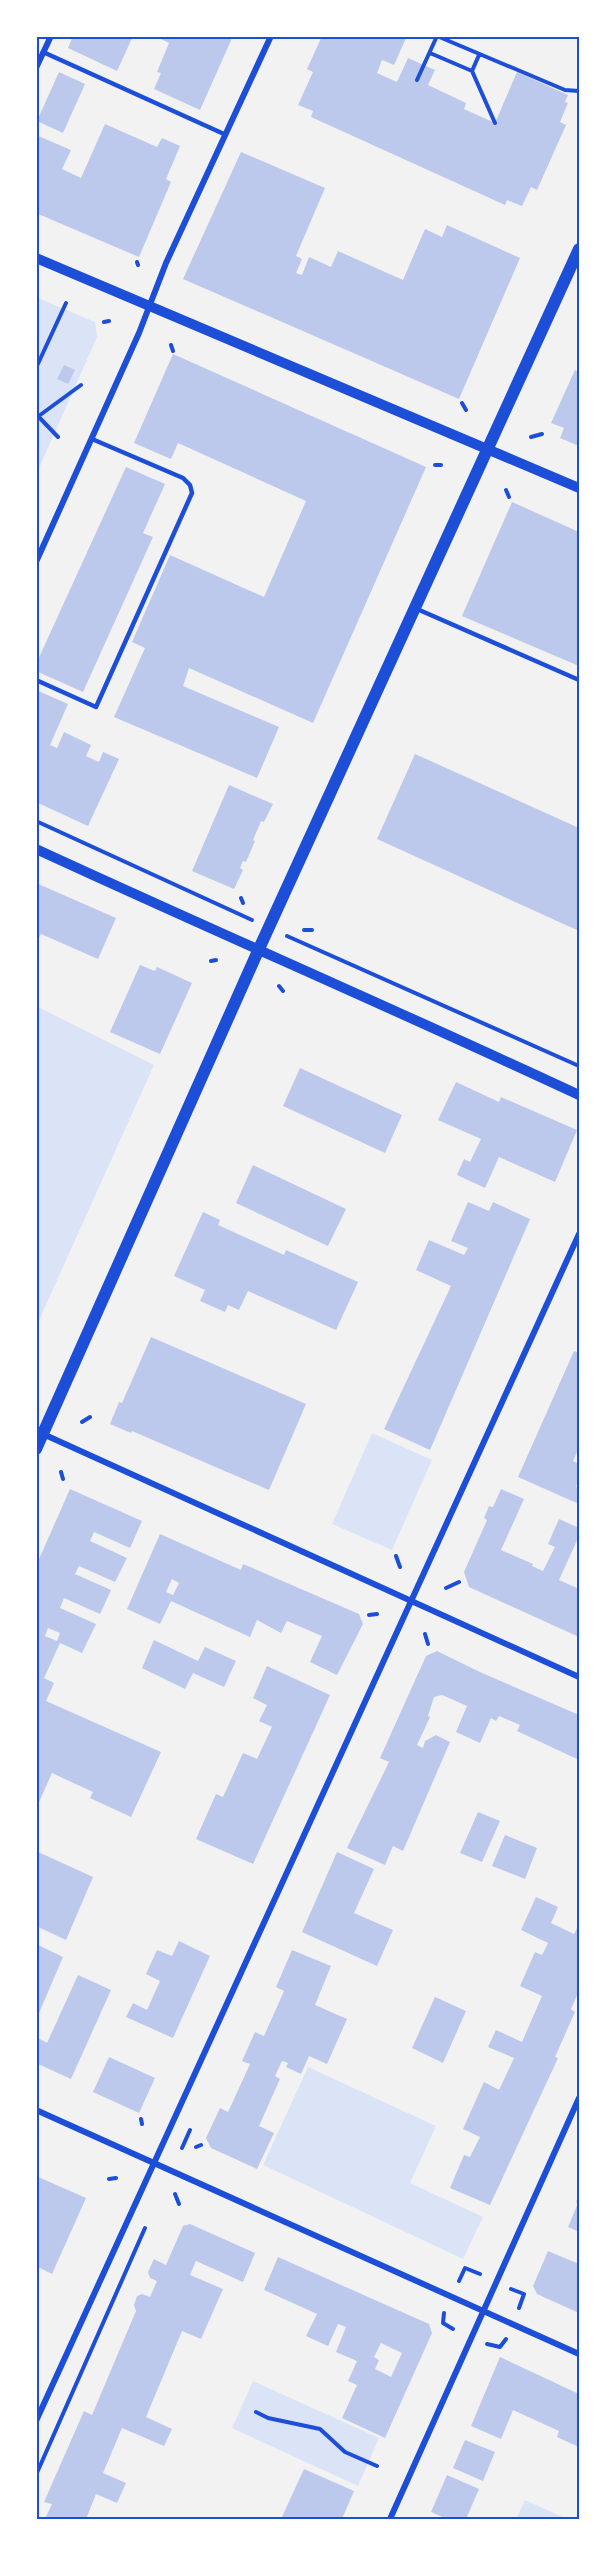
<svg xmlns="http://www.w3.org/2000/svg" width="615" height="2555" font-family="'Titillium Web',sans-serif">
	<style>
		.green { fill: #dbe4f7 }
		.building { fill: #bdc9ec; fill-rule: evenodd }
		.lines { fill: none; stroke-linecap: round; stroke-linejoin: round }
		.path { stroke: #1d4ed8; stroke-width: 4 }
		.service { stroke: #1d4ed8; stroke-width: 4.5 }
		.minor { stroke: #1d4ed8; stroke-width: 6 }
		.tertiary { stroke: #1d4ed8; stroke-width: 10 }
		.secondary { stroke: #1d4ed8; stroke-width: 12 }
		.neatline { fill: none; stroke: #1d4ed8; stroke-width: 2 }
	</style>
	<rect width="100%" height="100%" fill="#f2f2f2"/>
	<path class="green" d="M36 297 95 322 97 337 36 475Z
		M36 1006 154 1065 36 1327Z
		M372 1433 432 1460 392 1550 332 1524Z
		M308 2067 436 2126 410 2183 483 2217 463 2259 263 2165Z
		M253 2381 379 2438 358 2486 232 2428Z
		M525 2500 567 2519H516Z"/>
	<path class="building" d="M73 36H133L117 71 68 48Z
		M163 36H233L200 110 154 89 161 73 157 72 169 43 161 39Z
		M322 36H407L394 65 382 60 377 73 397 82 408 58 435 70 428 85 466 103 464 109 495 123 517 72 568 95 565 102 568 103 560 122 566 125 537 190 531 187 522 206 507 200 505 205 311 117 313 111 298 105 313 72 307 69Z
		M59 72 85 84 63 133 37 121Z
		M105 124 157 147 162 138 180 146 166 179 171 182 139 257 36 213V135L71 150 62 169 81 178Z
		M241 152 325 188 296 256 302 259 296 273 302 275 309 257 331 267 338 251 403 280 425 229 442 237 447 225 520 258 459 399 183 279Z
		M173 354 426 467 313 723 189 668 183 686 279 727 257 778 114 717 145 648 132 642 170 555 264 597 306 501 178 443 171 459 134 443Z
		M64 365 75 370 68 384 57 379Z
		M575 370 579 372V446L560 438 564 428 551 423Z
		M126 467 165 484 143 533 153 537 83 692 36 671V664Z
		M512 502 579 532V666L462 616Z
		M36 690 68 704 50 745 57 748 64 732 91 745 86 756 99 762 103 752 119 759 88 826 36 802Z
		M415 754 579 828V931L377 839Z
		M229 785 273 804 264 822 261 821 253 840 255 841 246 862 243 861 240 868 243 870 234 889 192 871Z
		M36 883 116 918 98 959 41 934 38 939 36 938Z
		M140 965 155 971 157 967 192 983 160 1054 110 1032Z
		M300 1068 402 1115 385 1153 283 1106Z
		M456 1082 499 1102 501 1097 577 1130 555 1182 499 1157 485 1188 457 1175 464 1159 470 1162 481 1139 438 1120Z
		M253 1165 346 1209 328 1246 236 1203Z
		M468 1202 489 1211 493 1202 530 1219 430 1450 384 1429 451 1286 416 1270 429 1240 464 1255 468 1248 451 1241Z
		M203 1212 220 1220 218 1225 284 1255 286 1250 358 1282 336 1330 248 1291 239 1310 228 1305 225 1312 200 1301 205 1290 174 1276Z
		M151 1337 306 1404 269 1490 132 1431 131 1433 110 1424 119 1402 122 1403Z
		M574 1351 579 1353V1448L573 1461 579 1464V1480L576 1487 579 1488V1504L518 1477Z
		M70 1489 142 1521 130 1548 94 1532 90 1541 127 1558 115 1582 79 1566 75 1574 111 1590 100 1614 64 1598 60 1608 96 1624 82 1653 60 1643 44 1678 54 1683 46 1701 161 1752 131 1817 90 1798 93 1792 52 1773 36 1809V1566ZM48 1628 60 1633 57 1641 45 1636Z
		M501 1489 524 1499 501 1550 533 1564 532 1566 543 1571 555 1547 548 1544 559 1519 579 1528V1536L559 1580 579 1589V1637L469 1587 464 1572 487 1520 484 1518 489 1506 493 1507Z
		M160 1534 241 1570 243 1564 359 1614 363 1624 337 1675 310 1662 322 1636 287 1621 281 1633 257 1620 250 1637 171 1601 160 1624 127 1609ZM172 1579 179 1583 173 1595 166 1592Z
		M154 1640 198 1661 205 1647 236 1661 224 1687 193 1673 185 1689 142 1668Z
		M437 1651 482 1673 579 1715V1760L517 1731 520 1725 499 1716 496 1721 491 1718 480 1743 456 1732 467 1706 442 1695 434 1697 428 1716 430 1717 417 1745 423 1748 425 1741 436 1735 450 1742 403 1851 393 1846 385 1865 347 1848 389 1762 380 1758 426 1656Z
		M267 1666 330 1695 253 1864 196 1839 216 1794 223 1797 243 1753 257 1759 272 1727 259 1721 267 1705 253 1698Z
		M478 1812 500 1821 482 1862 460 1853Z
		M505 1835 537 1848 525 1879 492 1866Z
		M36 1851 93 1877 66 1940 36 1926Z
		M337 1852 374 1869 354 1913 393 1930 377 1966 302 1932Z
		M536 1897 558 1907 551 1923 574 1934 579 1924V1991L571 2009 575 2012 555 2057 558 2058 490 2205 450 2188 464 2155 470 2157 480 2137 463 2129 484 2082 499 2090 514 2058 488 2047 496 2030 522 2042 542 1996 520 1986 535 1952 542 1955 548 1943 521 1930Z
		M179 1941 210 1956 173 2038 126 2017 133 2003 147 2010 160 1981 146 1974 157 1950 172 1956Z
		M36 1944 63 1957 36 2020Z
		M292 1950 331 1966 315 2005 347 2019 327 2064 309 2056 301 2074 286 2067 288 2063 282 2061 275 2076 280 2079 259 2126 274 2133 257 2169 211 2148 206 2138 220 2108 228 2112 250 2064 242 2061 255 2032 264 2036 284 1991 276 1987Z
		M78 1975 111 1990 71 2079 36 2063V2042L38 2038 47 2043Z
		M435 1997 466 2011 443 2063 412 2048Z
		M109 2057 155 2078 139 2113 93 2092Z
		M36 2176 86 2198 52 2274 36 2266Z
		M579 2195V2232L568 2227 578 2203 576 2202Z
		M190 2224 255 2253 243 2282 196 2261 190 2275 223 2289 201 2339 182 2331 146 2417 172 2429 164 2446 122 2428 103 2473 126 2483 117 2503 96 2494 86 2519H45L52 2504 44 2502 84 2411 92 2415 136 2311 134 2305 137 2296 142 2294 150 2297 157 2281 150 2278 148 2272 154 2259 166 2265 183 2226Z
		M548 2251 579 2264V2313L537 2294 533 2286Z
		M278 2257 429 2324 432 2333 385 2438 342 2418 357 2385 348 2381 357 2361 336 2352 346 2327 338 2324 328 2346 306 2336 317 2314 264 2290ZM381 2343 402 2353 391 2377 375 2369 379 2360 374 2357Z
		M500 2357 579 2394V2447L557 2437 559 2431 513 2410 501 2439 471 2426Z
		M465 2440 495 2452 483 2481 453 2468Z
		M304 2469 354 2491 342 2519H281Z
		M447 2475 479 2489 466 2519H447L431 2512Z"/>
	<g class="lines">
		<path class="path" d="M437 36 565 90 579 91
			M430 53 472 71 479 55
			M472 71 495 123
			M417 80 437 36
			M137 262 138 265
			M104 322 109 321
			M171 345 173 351
			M36 368 66 303
			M462 403 466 410
			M36 414 58 437
			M36 418 81 385
			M531 437 542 434
			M435 465H441
			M506 490 509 497
			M36 821 252 920
			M241 898 243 903
			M304 930H312
			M287 936 579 1066
			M211 961 216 960
			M279 986 283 991
			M82 1422 90 1417
			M61 1472 63 1479
			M396 1556 400 1567
			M446 1588 459 1582
			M369 1615 377 1614
			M425 1634 428 1644
			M141 2119 142 2124
			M196 2147 201 2145
			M182 2148 190 2130
			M109 2179 116 2178
			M175 2194 179 2204
			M459 2281 465 2268 480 2274
			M511 2289 524 2294 519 2308
			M444 2313 443 2323 453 2329
			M487 2344 500 2347 506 2339
			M256 2412 268 2418 320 2429 345 2452 377 2466
			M36 2475 145 2228"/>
		<path class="service" d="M43 52 224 134
			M417 609 579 680
			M36 680 96 707 192 493 190 485 183 478 92 439"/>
		<path class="minor" d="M36 68 51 36
			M36 562 139 333 166 263 271 36
			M43 1434 579 1677
			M36 2110 579 2354
			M36 2421 579 1234
			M390 2519 579 2098"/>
		<path class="tertiary" d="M36 258 579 488
			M36 849C216 932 399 1011 579 1095"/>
		<path class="secondary" d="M36 1449 258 951 579 249"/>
	</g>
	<rect width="615" height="2555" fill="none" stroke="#ffffff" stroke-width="75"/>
	<rect x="38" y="38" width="540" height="2480" class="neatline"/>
</svg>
